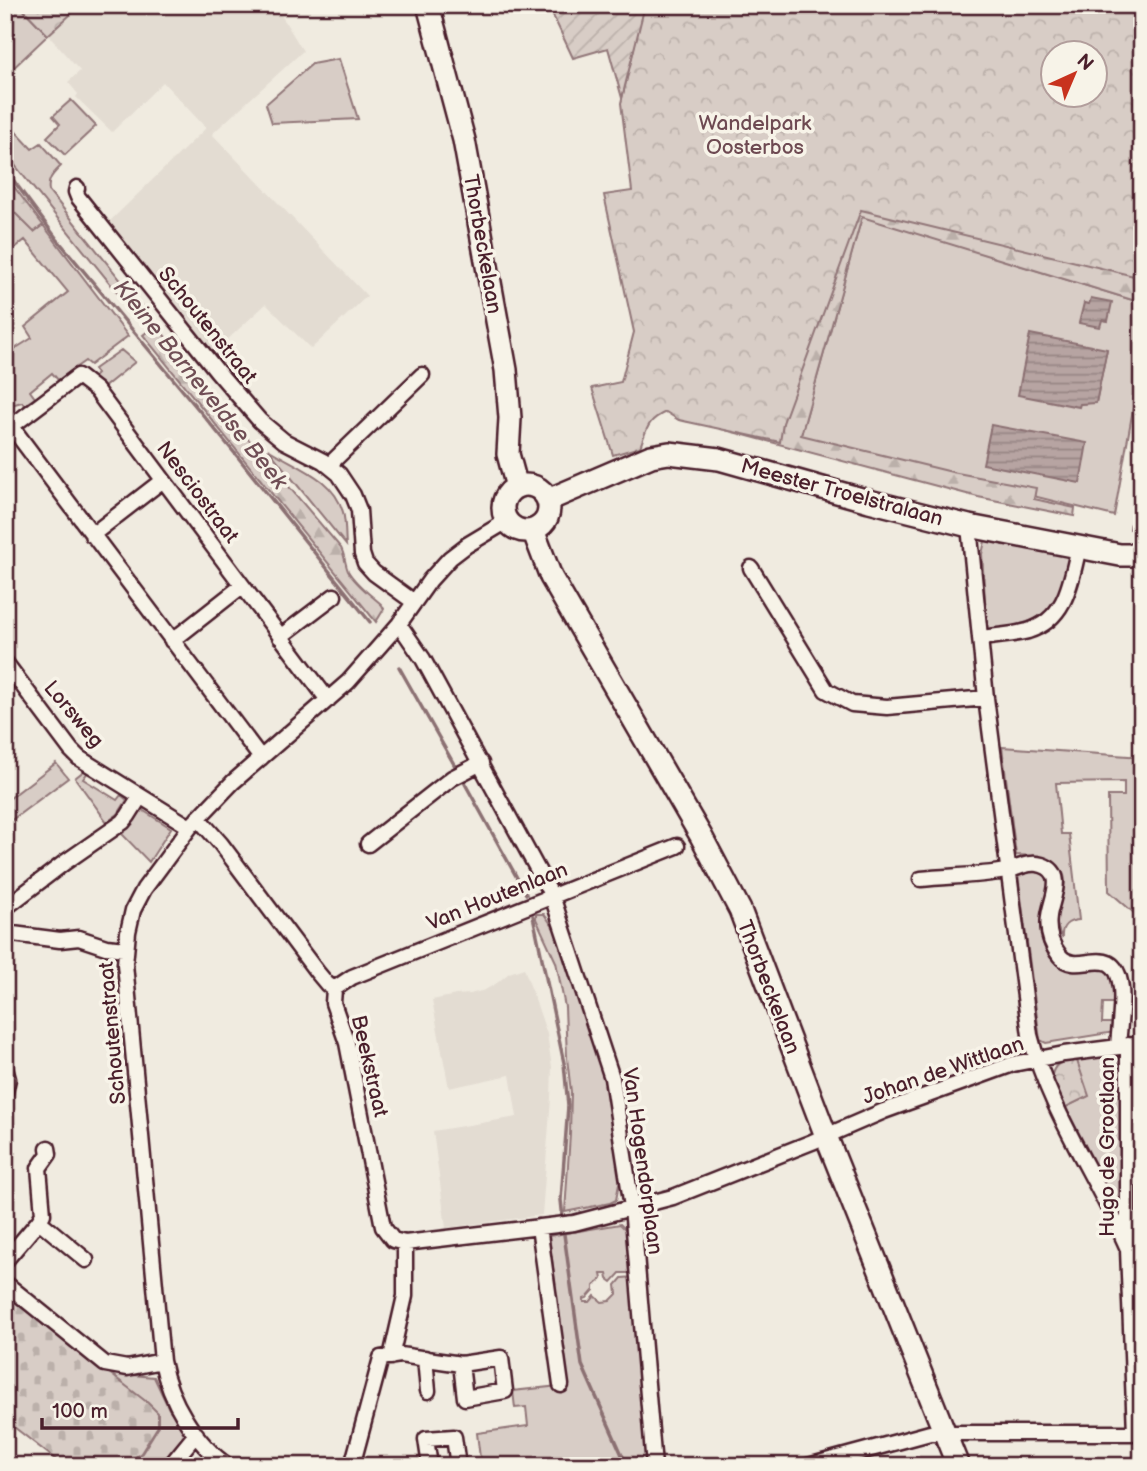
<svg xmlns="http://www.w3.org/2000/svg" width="1147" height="1471" font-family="'Balsamiq Sans',sans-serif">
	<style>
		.built { fill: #e3dcd2 }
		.grass { fill: #d8cdc6; stroke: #917678; stroke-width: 2; fill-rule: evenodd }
		.forest { fill: url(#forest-firs); stroke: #917678; stroke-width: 2 }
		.cemetery { fill: url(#cemetery-stones); stroke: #917678; stroke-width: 2 }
		.park { fill: url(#park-crowns); stroke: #917678; stroke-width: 2; fill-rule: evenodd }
		.garden { fill: url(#garden-furrows); stroke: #917678; stroke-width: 2 }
		.water { fill: url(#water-rules); stroke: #8b6f72; stroke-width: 2 }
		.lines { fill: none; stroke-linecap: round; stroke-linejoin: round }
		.stream { stroke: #8b6f72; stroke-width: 3.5 }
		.street-casing { stroke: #4a1f2b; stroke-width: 19 }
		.secondary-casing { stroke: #4a1f2b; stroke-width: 26 }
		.street { stroke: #f7f3e8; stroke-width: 14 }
		.secondary { stroke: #f7f3e8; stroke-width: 21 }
		.labels { text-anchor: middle; stroke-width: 7; stroke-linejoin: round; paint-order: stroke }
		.park-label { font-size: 21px; fill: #6e4a52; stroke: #f7f3e8 }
		.street-label { font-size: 21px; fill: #4a1f2b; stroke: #f7f3e8 }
		.water-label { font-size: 23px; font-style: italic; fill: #704e55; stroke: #f7f3e8 }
	</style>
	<defs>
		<pattern id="forest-firs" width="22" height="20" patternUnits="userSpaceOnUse" patternTransform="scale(1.75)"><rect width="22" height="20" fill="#d8cdc6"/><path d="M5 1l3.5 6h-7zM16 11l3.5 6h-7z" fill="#bbb0aa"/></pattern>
		<pattern id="cemetery-stones" width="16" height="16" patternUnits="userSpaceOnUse" patternTransform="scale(1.75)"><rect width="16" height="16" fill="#d8cdc6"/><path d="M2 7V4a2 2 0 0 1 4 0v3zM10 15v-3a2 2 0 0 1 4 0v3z" fill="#bbb0aa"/></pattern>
		<pattern id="park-crowns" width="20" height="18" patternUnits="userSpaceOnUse" patternTransform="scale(1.75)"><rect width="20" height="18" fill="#d8cdc6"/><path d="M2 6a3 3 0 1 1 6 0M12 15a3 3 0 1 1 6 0" fill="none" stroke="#bbb0aa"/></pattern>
		<pattern id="garden-furrows" width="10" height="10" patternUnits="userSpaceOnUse" patternTransform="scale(1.75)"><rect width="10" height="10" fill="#d8cdc6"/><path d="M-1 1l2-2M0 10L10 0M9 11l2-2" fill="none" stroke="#bbb0aa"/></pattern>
		<pattern id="water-rules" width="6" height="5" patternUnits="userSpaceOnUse" patternTransform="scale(1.75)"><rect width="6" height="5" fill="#b7a4a2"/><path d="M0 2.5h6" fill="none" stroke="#978584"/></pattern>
	</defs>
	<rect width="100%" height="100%" fill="#f0ebe0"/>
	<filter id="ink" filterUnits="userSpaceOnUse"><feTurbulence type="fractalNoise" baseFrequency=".0143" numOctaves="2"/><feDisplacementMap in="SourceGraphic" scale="14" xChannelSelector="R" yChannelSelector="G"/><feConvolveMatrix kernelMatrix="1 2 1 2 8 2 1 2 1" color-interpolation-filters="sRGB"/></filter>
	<g filter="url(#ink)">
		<path class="built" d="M81 5H275L303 51 212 134 367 296 311 349 266 304 213 353 108 223 206 128 163 82 112 132 76 97 78 94 68 82 80 71 48 35Z
			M524 968 547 1034 552 1067 551 1098 542 1215 446 1228 433 1131 517 1117 510 1075 449 1088 432 1000 456 995 470 994 485 990 497 983 509 973Z"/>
		<path class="grass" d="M5 5H19L48 35 5 76Z
			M339 59 358 119 272 123 266 104 312 64Z
			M71 100 96 126 65 155 47 137 60 124 53 116Z
			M5 120 32 149 41 143 61 166C53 174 47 179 49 191L147 313 150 318 142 323 5 153Z
			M5 203 34 231 43 225 128 336 90 365 85 361 58 380 52 373 30 391 35 398 24 405 22 402 11 405 5 402V355L32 338 25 327 68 292 25 240 5 256Z
			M862 216 1142 303V411L1133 409 1114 516 803 439 801 435ZM1107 349 1096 402 1079 404Z
			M121 350 135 362 103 388 90 381 97 374 94 369Z
			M268 449C296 467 333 477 343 512 346 523 345 535 346 545Z
			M1140 461 1142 462V517L1140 531 1130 529Z
			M988 538 1028 549 1068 556 1071 559C1068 569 1067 582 1062 591 1048 622 1017 626 987 631L982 554 985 541Z
			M1002 747 1142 757V920L1109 891 1108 796H1124V782L1056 783 1061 834H1069L1079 920C1067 921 1061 926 1062 938 1058 930 1055 920 1056 911 1058 903 1063 896 1064 889 1071 860 1036 855 1016 855Z
			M56 763 68 778 5 825V802Z
			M85 770 88 772 83 779 117 800 121 795 127 800 118 814 107 822 75 778Z
			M139 808 171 828 149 862 122 834Z
			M1031 870C1035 870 1038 870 1042 872 1060 880 1040 917 1041 932 1041 938 1043 943 1045 948 1050 961 1065 970 1079 971 1088 972 1109 963 1114 976 1116 983 1114 996 1114 1003H1103L1102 1023H1114L1115 1032 1046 1043 1040 1040 1018 875Z
			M536 914H544L558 934 600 1064 613 1113 623 1183 619 1184 616 1200 610 1203 565 1212 570 1134 571 1092 567 1058 565 1007 556 962 536 919Z
			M1134 988H1142V1025L1132 1026Z
			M1107 1054 1118 1058 1122 1062V1206L1117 1207 1111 1203 1064 1108 1088 1096 1076 1058Z
			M620 1224 626 1230 629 1273H620L612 1282 608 1279 607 1274H601L602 1279 594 1286V1290L587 1298 584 1299V1302H590L595 1296 602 1302 610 1301 617 1294 616 1285 622 1278 634 1277 650 1466H481L477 1433 528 1426 526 1407 515 1408 513 1391 568 1385 549 1236Z
			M110 1373 154 1377 169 1409 187 1434 160 1466H123L142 1453 158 1427 125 1386Z"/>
		<path class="forest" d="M5 175 43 225 34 232 5 203Z
			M852 192 1142 270V303L862 217 801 435 952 472 1036 488 1034 499 1075 508 1074 516 978 497 699 423 679 420 667 412Z
			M156 325 233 421 341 548C345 556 345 564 348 571 356 585 371 595 382 605L384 609 376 622 143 335Z"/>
		<path class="cemetery" d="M5 1292 148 1403 158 1413V1426L141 1453 123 1466H64L5 1420Z"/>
		<path class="park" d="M19 5H81L48 35Z
			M644 5H1142V278L861 210 783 423 780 442 679 420 666 412C647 420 647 429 640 447L613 455 592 388 621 382 634 332 604 195 632 191 621 103ZM1052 52H1094V94H1052Z
			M1076 1058 1089 1096 1064 1108 1051 1079C1053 1063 1062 1061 1076 1058Z"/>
		<path class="garden" d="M548 5H645L622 98 608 48 573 58Z"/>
		<path class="water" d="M1091 298 1112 302 1108 321 1102 320 1100 327 1079 323 1084 303 1089 304Z
			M1030 334 1107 349 1096 403 1080 404 1079 407 1018 395Z
			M991 425 1087 443 1080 483 983 464Z"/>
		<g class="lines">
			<path class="stream" d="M5 169 57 239 237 456 370 622
				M399 667 455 766
				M464 782 526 894
				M533 916 564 1063 568 1106 561 1200 563 1219
				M563 1227 582 1365 627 1466"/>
			<defs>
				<path id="street" d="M77 188 76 192 78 197 217 371 260 421 284 441 323 461 339 474 353 495 359 510 362 554 365 563 374 573 414 602
					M5 418 261 758
					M12 426 78 376 96 390 328 700
					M329 465 422 375
					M969 526 986 698 1030 1035C1049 1111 1097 1177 1128 1249
					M92 535 163 480
					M751 568 826 690 852 704 887 707 986 698
					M399 624 423 659 552 896 612 1078 632 1207 654 1466
					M280 637 334 596
					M980 638C995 636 1013 635 1028 631 1067 619 1071 580 1079 547
					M172 641 242 586
					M5 662 71 750 79 758 190 827
					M1142 717V729
					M198 818 221 844 317 972 327 984 334 989
					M368 844 452 778 481 763
					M921 879C949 876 978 876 1006 871 1019 868 1029 861 1042 865 1067 873 1051 899 1049 916 1047 931 1051 945 1060 956 1078 978 1115 938 1121 988 1123 1004 1119 1029 1118 1047
					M5 908 64 863 123 822 128 816 140 797
					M5 933 60 940 79 938 106 947 126 949
					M334 989 333 1003 347 1043 383 1227 393 1240 405 1243 574 1223 673 1197 812 1142 884 1111 1013 1064 1064 1054 1142 1044
					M334 989 352 977 677 846
					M1128 1045V1249L1135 1433
					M5 1068 8 1079 5 1092
					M39 1221 43 1214 39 1168 49 1154 48 1148
					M539 1227 561 1385
					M5 1261 39 1221 86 1260
					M5 1283 105 1364 127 1368 162 1361
					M391 1357 405 1296V1243
					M425 1358 428 1391
					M501 1358 505 1391 465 1398 461 1364Z
					M170 1466 196 1434
					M228 1466C195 1444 169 1399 162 1361L125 964 128 932 133 910 144 889 190 827 233 782 348 682 399 624 430 580 450 558 467 545 507 521
					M352 1466 381 1358 400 1355 461 1364
					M430 1466 426 1439 454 1437 458 1466
					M808 1466 930 1433H1142"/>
				<path id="secondary" d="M428 5 464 140 506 370 510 418 508 454 517 487
					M503 508a23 23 0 1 1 46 0a23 23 0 1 1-46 0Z
					M548 500 651 456 669 453 719 459 869 501 969 526 1120 555H1142
					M533 530 551 577 701 836 740 910 826 1136 958 1466"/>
			</defs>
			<use href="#street" class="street-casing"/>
			<use href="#secondary" class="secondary-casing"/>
			<use href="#street" class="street"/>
			<use href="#secondary" class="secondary"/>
		</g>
	</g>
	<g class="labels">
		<g class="park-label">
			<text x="755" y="130">Wandelpark<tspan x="755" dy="24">Oosterbos</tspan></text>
		</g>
		<g class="street-label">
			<text transform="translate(483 244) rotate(80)" y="7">Thorbeckelaan</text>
			<text transform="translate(208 325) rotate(51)" y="7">Schoutenstraat</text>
			<text transform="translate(198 492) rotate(53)" y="7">Nesciostraat</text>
			<text transform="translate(842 492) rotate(15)" y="7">Meester Troelstralaan</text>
			<text transform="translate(74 714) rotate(50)" y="7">Lorsweg</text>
			<text transform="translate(497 896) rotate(-22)" y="7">Van Houtenlaan</text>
			<text transform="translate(769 987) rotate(69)" y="7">Thorbeckelaan</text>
			<text transform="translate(112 1033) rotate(-95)" y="7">Schoutenstraat</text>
			<text transform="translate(370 1066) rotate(77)" y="7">Beekstraat</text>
			<text transform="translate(943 1070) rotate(-19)" y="7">Johan de Wittlaan</text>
			<text transform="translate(1107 1147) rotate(-90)" y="7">Hugo de Grootlaan</text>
			<text transform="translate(643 1161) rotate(82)" y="7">Van Hogendorplaan</text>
		</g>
		<g class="water-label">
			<text transform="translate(201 384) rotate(51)" y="8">Kleine Barneveldse Beek</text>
		</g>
	</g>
	<rect width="1147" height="1471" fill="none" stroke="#f7f3e8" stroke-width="28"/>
	<rect x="14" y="14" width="1119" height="1443" fill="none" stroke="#4a1f2b" stroke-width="2.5" filter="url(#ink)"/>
	<g transform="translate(1074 74) rotate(44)"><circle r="33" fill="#f7f3e8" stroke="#b29e9c" stroke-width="2"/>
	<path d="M0-5L12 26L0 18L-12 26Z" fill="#c8321e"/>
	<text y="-10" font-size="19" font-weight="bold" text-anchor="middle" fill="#4a1f2b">N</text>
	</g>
	<path d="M42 1418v10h196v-10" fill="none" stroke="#4a1f2b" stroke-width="3.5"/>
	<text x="52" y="1418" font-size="21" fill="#4a1f2b" stroke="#f7f3e8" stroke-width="5" paint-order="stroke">100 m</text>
</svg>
